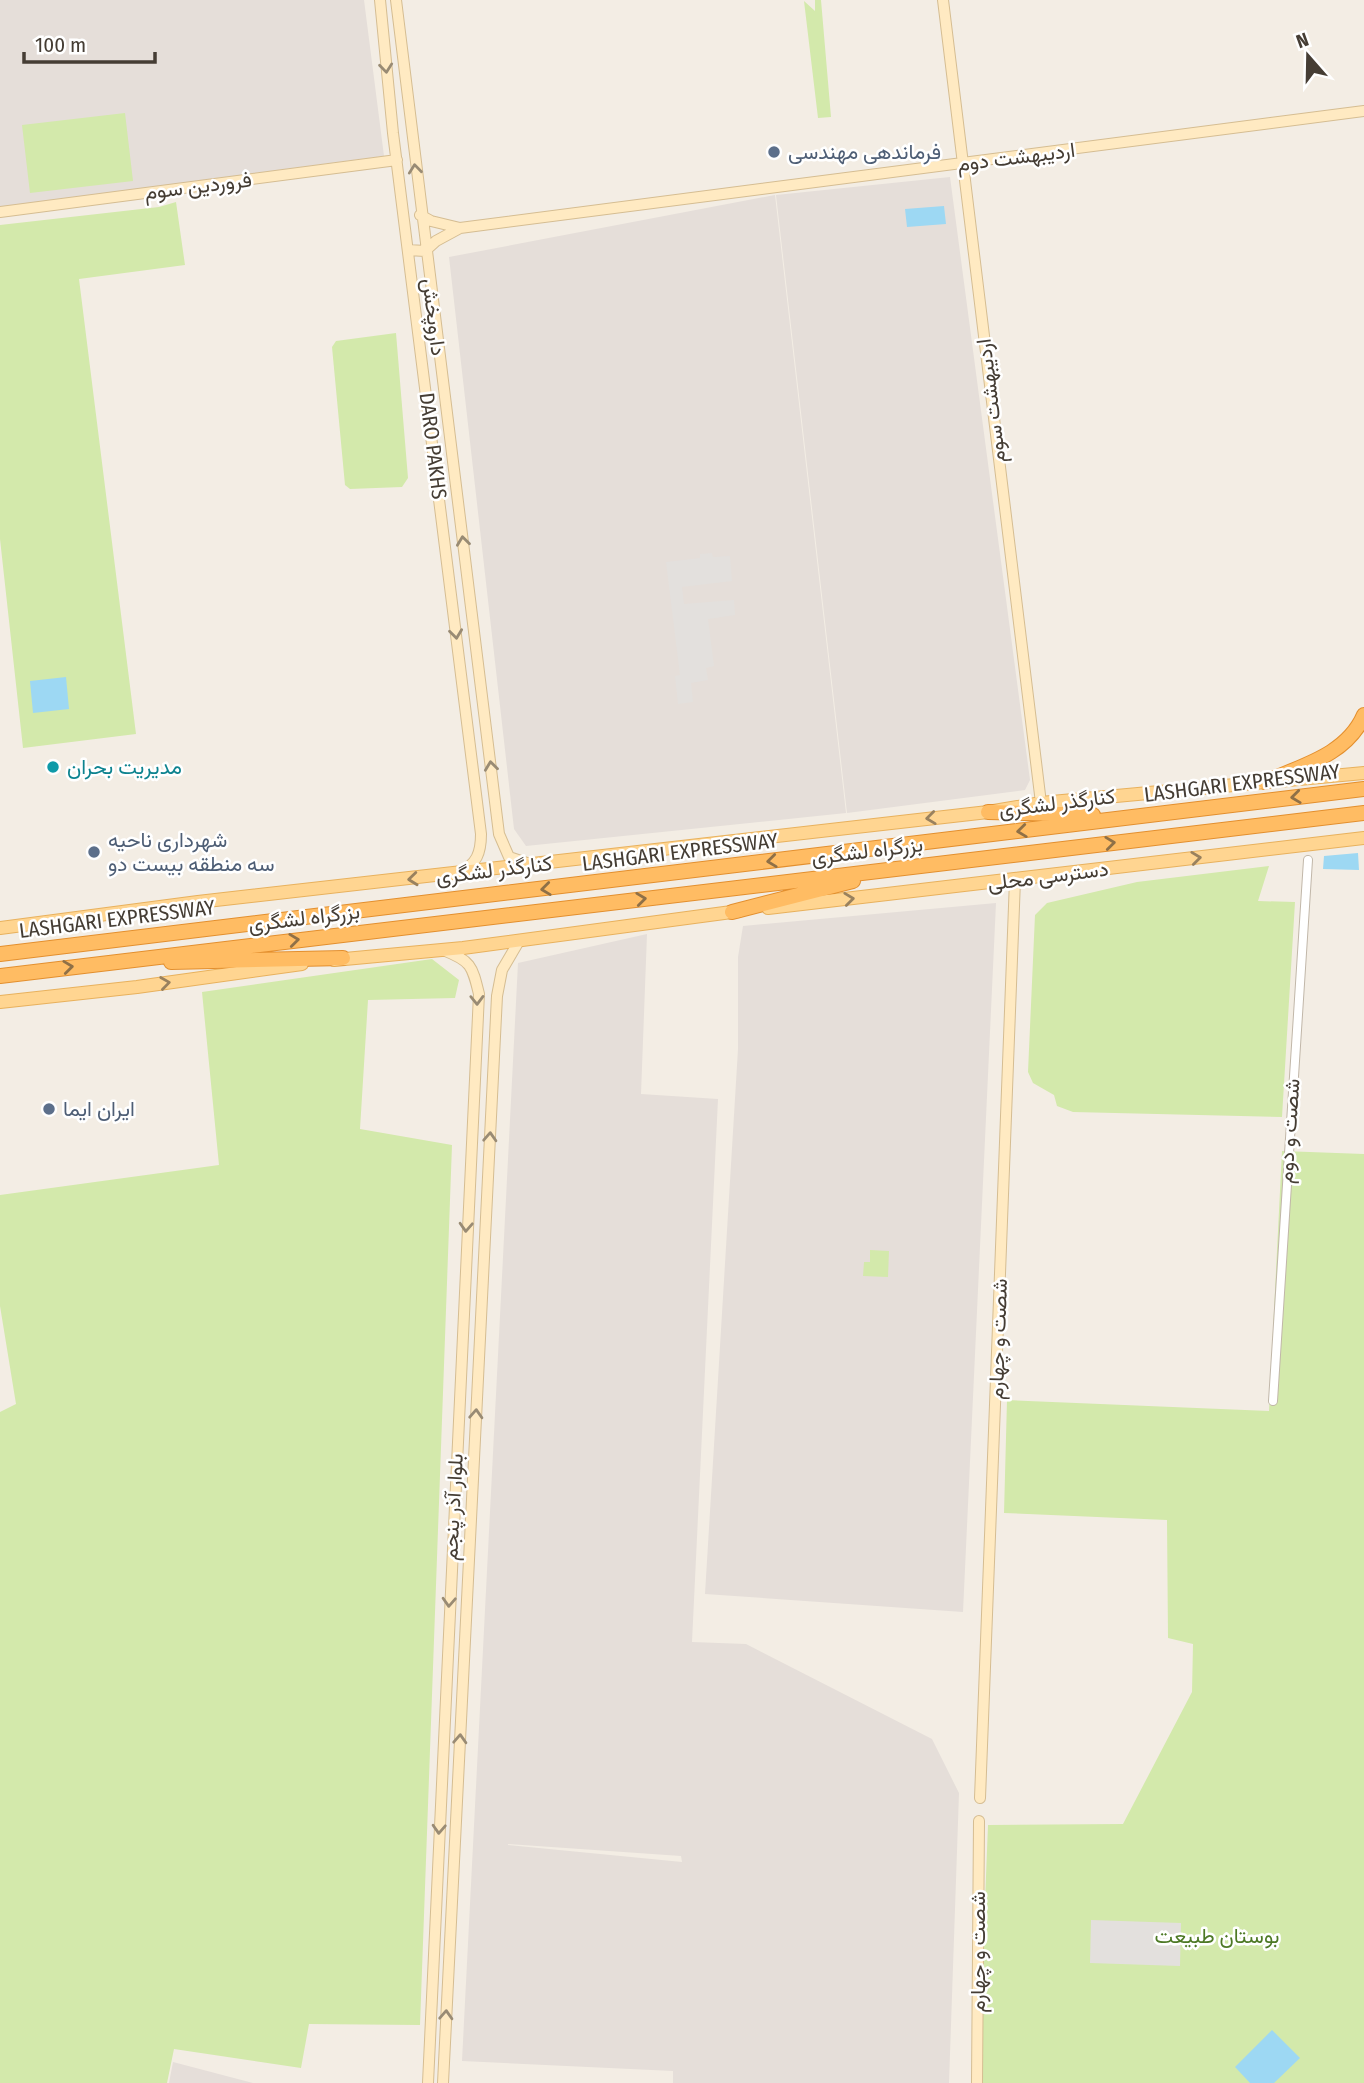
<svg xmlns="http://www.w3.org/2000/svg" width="1364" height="2083" font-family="'Fira Sans Condensed',Vazirmatn,sans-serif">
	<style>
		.industrial { fill: #e5ded9; fill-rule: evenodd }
		.green { fill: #d3e9ab }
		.parking { fill: #e3e0dd }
		.water { fill: #9dd8f3 }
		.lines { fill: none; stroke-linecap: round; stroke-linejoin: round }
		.street-casing { stroke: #c1b7a9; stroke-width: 10 }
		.secondary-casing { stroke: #d5bd92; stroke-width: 12 }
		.primary-casing { stroke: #e8b15d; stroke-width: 14 }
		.highway-casing { stroke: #e38f2e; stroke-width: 16 }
		.street { stroke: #fff; stroke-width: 8 }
		.secondary { stroke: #ffeac2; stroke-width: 10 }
		.primary { stroke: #ffd591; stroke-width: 12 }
		.highway { stroke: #ffbc63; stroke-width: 14 }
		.oneway { stroke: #998b74 }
		.oneway2 { stroke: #8f7047 }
		.oneway3 { stroke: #99815e }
		.service-dot { fill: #5c6f8a; stroke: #fff; stroke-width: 2.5 }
		.culture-dot { fill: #0f9aa8; stroke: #fff; stroke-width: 2.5 }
		.labels { text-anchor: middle; stroke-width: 5; stroke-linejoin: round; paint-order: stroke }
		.service-label { font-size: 21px; fill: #4e5e75; stroke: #fff; text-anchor: start }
		.street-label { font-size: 21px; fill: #453d34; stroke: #fff }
		.culture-label { font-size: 21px; fill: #0d838f; stroke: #fff; text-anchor: start }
		.park-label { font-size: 21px; fill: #4d7925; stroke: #fff }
	</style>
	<rect width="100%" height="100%" fill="#f3ede4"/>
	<path class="industrial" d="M0 0H364L384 156 0 207Z
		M950 177 1030 780 1025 790 847 813 776 195Z
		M775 195 846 813 526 846 514 829 449 257Z
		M996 903 963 1612 705 1594 738 1049V957L743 926Z
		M647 934 641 1094 718 1099 692 1642 746 1644 932 1739 959 1793 949 2083H673V2071L462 2061 518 963ZM508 1844 681 1856 682 1862 508 1845Z
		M173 2062 253 2083H169Z"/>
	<path class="green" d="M815 0H821L831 117 818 118 804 1 815 11Z
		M125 113 133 181 30 193 22 125Z
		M176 202 185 265 79 279 136 734 23 748 0 539V225L159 207Z
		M396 333 408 478 402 487 350 489 345 485 332 347 336 341Z
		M1269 866 1258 901 1295 902 1282 1117 1073 1112 1057 1106 1054 1095 1033 1083 1028 1072 1035 915 1047 903 1137 882Z
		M432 959 459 980 455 998 368 1000 360 1129 452 1145 420 2025 309 2024 301 2068 174 2049 167 2083H0V1412L16 1404 0 1306V1195L219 1165 202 992Z
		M1282 1151 1364 1154V2083H978L988 1825 1123 1824 1192 1692 1193 1644 1168 1638 1167 1520 1004 1513 1007 1400 1269 1411Z
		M870 1250 889 1251 888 1277 863 1276 864 1262H870Z"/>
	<path class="parking" d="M712 553 713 557 730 556 732 581 682 587 684 604 734 600 735 615 708 619 714 666 706 668 708 680 691 683 693 702 678 704 675 676 680 675 666 562 700 558V554Z
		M1091 1920 1181 1923 1180 1966 1090 1963Z"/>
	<path class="water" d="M944 206 946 224 907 227 905 209Z
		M66 677 69 709 33 713 30 681Z
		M1358 853 1359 870 1323 869 1324 856Z
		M1272 2030 1300 2058 1274 2083H1250L1235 2067Z"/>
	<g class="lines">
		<defs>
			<path id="street" d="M1273 1401 1308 860"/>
			<path id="secondary" d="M380 0 393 133 481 834C481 852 477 865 459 872
				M396 0 499 834 509 857 527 863
				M943 0 1041 803
				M0 212 397 160
				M420 215 431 221 460 228
				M408 250 425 251 436 241 460 228 1364 111
				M980 1798 1015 880
				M428 2083 479 994C472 965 471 961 443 950
				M443 2083 497 996 502 970 519 941
				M977 2083 979 1821"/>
			<path id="primary" d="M768 908 1364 838
				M0 928 198 902 988 812 1041 803 1364 773
				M334 960 463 948 739 911
				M0 1002 137 987 302 964"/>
			<path id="highway" d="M1265 782C1301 766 1347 755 1364 715
				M988 812 1093 815
				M732 912 853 881
				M0 954 1364 789
				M171 962 343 958
				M0 976 1364 813"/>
		</defs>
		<use href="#street" class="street-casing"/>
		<use href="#secondary" class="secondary-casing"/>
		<use href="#primary" class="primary-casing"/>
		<use href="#highway" class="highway-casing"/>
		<use href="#street" class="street"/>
		<use href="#secondary" class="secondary"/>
		<use href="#primary" class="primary"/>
		<use href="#highway" class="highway"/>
	</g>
	<defs><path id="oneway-chevron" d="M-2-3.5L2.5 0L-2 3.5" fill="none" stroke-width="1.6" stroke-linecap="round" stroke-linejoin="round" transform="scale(1.75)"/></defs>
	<g class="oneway">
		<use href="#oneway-chevron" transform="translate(386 68) rotate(84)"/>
		<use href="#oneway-chevron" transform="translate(415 169) rotate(-96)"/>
		<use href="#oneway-chevron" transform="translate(463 541) rotate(-97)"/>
		<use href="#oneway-chevron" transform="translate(456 634) rotate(83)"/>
		<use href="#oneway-chevron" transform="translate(491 766) rotate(-97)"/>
		<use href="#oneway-chevron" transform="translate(477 1000) rotate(89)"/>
		<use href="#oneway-chevron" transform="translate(490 1137) rotate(-87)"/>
		<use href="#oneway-chevron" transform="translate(466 1227) rotate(93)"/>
		<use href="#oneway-chevron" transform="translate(476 1414) rotate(-87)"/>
		<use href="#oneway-chevron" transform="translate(449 1602) rotate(93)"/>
		<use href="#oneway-chevron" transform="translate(460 1739) rotate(-87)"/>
		<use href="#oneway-chevron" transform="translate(439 1829) rotate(93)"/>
		<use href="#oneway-chevron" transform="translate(446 2015) rotate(-87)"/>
	</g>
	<g class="oneway2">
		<use href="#oneway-chevron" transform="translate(1296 797) rotate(173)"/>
		<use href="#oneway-chevron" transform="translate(1022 831) rotate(173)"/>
		<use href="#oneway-chevron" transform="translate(1110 843) rotate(-7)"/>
		<use href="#oneway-chevron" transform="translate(772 861) rotate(173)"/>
		<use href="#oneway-chevron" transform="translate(546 889) rotate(173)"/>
		<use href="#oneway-chevron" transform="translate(641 899) rotate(-7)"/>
		<use href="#oneway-chevron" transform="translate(294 940) rotate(-7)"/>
		<use href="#oneway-chevron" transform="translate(68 967) rotate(-7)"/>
	</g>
	<g class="oneway3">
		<use href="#oneway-chevron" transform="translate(931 818) rotate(173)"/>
		<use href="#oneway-chevron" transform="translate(1196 858) rotate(-7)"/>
		<use href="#oneway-chevron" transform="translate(413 879) rotate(174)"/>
		<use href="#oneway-chevron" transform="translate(849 899) rotate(-7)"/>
		<use href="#oneway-chevron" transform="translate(165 983) rotate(-8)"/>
	</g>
	<g class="service-dot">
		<circle cx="774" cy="152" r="7"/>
		<circle cx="94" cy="852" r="7"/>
		<circle cx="49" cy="1109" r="7"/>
	</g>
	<circle class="culture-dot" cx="53" cy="767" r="7"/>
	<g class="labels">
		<g class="service-label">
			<text x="788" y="159">فرماندهی مهندسی</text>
			<text x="108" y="847">شهرداری ناحیه<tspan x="108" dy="24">سه منطقه بیست دو</tspan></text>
			<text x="63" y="1116">ایران ایما</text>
		</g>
		<g class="street-label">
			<text transform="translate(1016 157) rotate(-7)" y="7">اردیبهشت دوم</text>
			<text transform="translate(198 186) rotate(-7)" y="7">فروردین سوم</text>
			<text transform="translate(434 317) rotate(83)" y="7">داروپخش</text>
			<text transform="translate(991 401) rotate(-97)" y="7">اردیبهشت سوم</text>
			<text transform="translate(433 446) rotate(83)" y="7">DARO PAKHS</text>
			<text transform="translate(1242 783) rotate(-7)" y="7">LASHGARI EXPRESSWAY</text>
			<text transform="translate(1057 803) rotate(-7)" y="7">کنارگذر لشگری</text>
			<text transform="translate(867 851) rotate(-7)" y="7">بزرگراه لشگری</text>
			<text transform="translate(680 852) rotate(-7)" y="7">LASHGARI EXPRESSWAY</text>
			<text transform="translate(494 870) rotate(-7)" y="7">کنارگذر لشگری</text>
			<text transform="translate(1048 876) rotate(-7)" y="7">دسترسی محلی</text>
			<text transform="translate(304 918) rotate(-7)" y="7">بزرگراه لشگری</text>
			<text transform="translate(117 919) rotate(-7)" y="7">LASHGARI EXPRESSWAY</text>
			<text transform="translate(1289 1131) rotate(-86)" y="7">شصت و دوم</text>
			<text transform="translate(998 1339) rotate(-88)" y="7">شصت و چهارم</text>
			<text transform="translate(453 1507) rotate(-87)" y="7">بلوار آذر پنجم</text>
			<text transform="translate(978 1952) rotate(-90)" y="7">شصت و چهارم</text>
		</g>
		<g class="culture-label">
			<text x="67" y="774">مدیریت بحران</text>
		</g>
		<g class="park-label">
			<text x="1217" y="1943">بوستان طبیعت</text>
		</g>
	</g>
	<g transform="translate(1308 56) rotate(340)" stroke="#ffffff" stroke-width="5" paint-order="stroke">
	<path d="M0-5L12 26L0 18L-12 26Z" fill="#453d34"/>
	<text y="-10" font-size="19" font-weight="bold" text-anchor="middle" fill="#453d34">N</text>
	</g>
	<path d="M24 52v10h131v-10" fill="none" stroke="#453d34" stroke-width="3.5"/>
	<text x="35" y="52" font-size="21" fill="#453d34" stroke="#ffffff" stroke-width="5" paint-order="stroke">100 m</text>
</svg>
